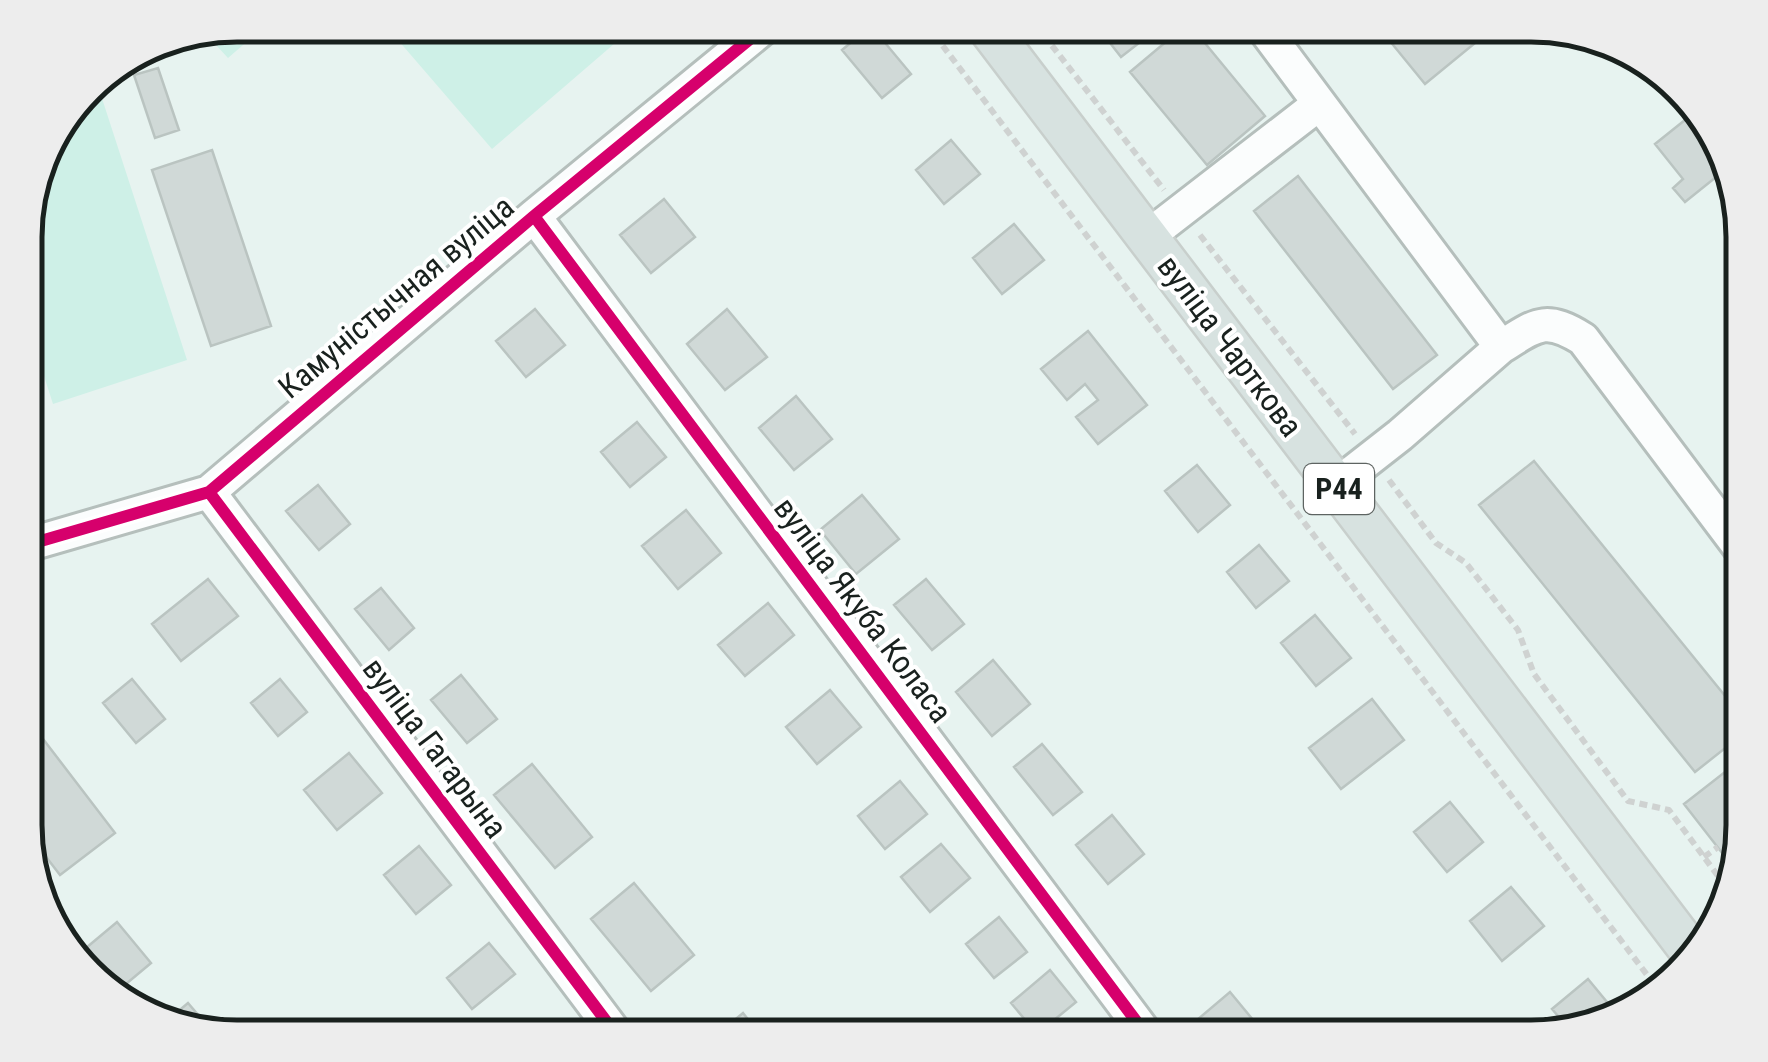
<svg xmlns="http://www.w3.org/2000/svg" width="1768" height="1062" font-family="'Roboto Condensed',sans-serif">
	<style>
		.green { fill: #cef0e7 }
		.building { fill: #d0d9d7; stroke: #bac4c1; stroke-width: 2.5 }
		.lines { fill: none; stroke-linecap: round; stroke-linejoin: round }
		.minor-casing { stroke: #b5bfbc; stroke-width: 38 }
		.major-casing { stroke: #c8cfcc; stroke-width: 45 }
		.path { stroke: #cfd2d1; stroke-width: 6; stroke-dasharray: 8 5; stroke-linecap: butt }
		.minor { stroke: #fbfdfd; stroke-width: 32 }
		.major { stroke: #d7e2e0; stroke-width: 40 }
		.cycleway-casing { stroke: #fff; stroke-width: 19 }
		.cycleway { stroke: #d6006c; stroke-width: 12 }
		.labels { text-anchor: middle; stroke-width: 8; stroke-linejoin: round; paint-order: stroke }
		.shield { fill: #fff; stroke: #5e6462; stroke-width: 2.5 }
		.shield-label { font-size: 30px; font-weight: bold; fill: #19211e }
		.street-label { font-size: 32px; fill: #19211e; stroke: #fff }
		.rim { fill: none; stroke: #19211e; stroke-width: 5 }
	</style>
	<rect width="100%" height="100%" fill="#e7f3f0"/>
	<path class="green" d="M238 25H266L228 58 204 32Z
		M385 25H636L492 149Z
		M96 80 187 360 53 404 27 323V211L47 143Z"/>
	<path class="building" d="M1096 25H1162L1121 57Z
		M1186 25H1190L1265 116 1207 165 1130 72Z
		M1407 25H1497L1425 84 1389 40Z
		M871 26 911 74 882 98 842 50Z
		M158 68 179 130 155 138 134 75Z
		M1695 112 1714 131 1726 169 1685 202 1673 188 1683 179 1655 144Z
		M951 140 980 174 944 204 916 170Z
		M212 150 271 326 211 346 152 170Z
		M1298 176 1437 355 1393 389 1254 211Z
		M664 199 695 237 651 273 620 235Z
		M1014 224 1044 260 1002 294 973 258Z
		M535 309 565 345 526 377 496 341Z
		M727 309 767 357 725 390 687 344Z
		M1088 331 1147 405 1098 444 1076 417 1098 400 1085 384 1067 400 1041 369Z
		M796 396 832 439 794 470 759 428Z
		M637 422 666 457 630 487 601 452Z
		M1534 461 1743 718V734L1695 772 1479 505Z
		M1197 465 1230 505 1198 532 1165 491Z
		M318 485 350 524 319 550 286 511Z
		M862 495 899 539 856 574 820 530Z
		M686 510 721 553 678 589 642 546Z
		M1259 545 1289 581 1256 608 1227 572Z
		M208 579 238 616 181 661 152 624Z
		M926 579 964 624 932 650 894 605Z
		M381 588 414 628 389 650 355 609Z
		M768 603 794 635 745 676 718 645Z
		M1315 615 1351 658 1316 686 1281 643Z
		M993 660 1030 704 992 736 956 692Z
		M461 675 497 719 467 743 431 700Z
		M132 679 165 719 136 743 103 703Z
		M280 679 307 712 278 736 251 703Z
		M830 690 861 727 817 764 786 727Z
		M1372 699 1404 740 1341 789 1309 748Z
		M27 718 115 833 60 875 27 832Z
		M1042 744 1082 792 1053 815 1014 767Z
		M349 753 382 793 337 830 304 790Z
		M1743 758V837L1733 867 1684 804Z
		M532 764 592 837 555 868 494 795Z
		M900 781 927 814 885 849 858 816Z
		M1450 802 1483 842 1447 872 1414 832Z
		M1112 815 1144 854 1108 884 1076 845Z
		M941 844 970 878 930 912 901 877Z
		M419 846 451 885 416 914 384 875Z
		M634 883 694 955 651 991 591 919Z
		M1511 887 1544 926 1502 961 1470 921Z
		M999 917 1027 952 994 978 966 944Z
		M117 922 151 963 120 989 86 948Z
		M489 943 515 974 472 1009 447 978Z
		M1050 970 1076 1002 1037 1034 1011 1003Z
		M1588 979 1616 1013 1569 1029 1552 1009Z
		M1230 992 1263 1032 1257 1037H1211L1197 1020Z
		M188 1003 211 1030 169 1019Z
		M743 1013 762 1037H714Z"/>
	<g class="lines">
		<defs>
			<path id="minor" d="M1261 25 1501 347 1400 435 1336 485
				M534 216 1148 1037
				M1147 237 1319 104
				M1501 347C1536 325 1545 315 1583 339L1743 552
				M209 492 618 1037
				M27 545 209 492 534 216 767 25"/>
			<path id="major" d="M986 25 1692 953"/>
		</defs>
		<use href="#minor" class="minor-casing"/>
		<use href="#major" class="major-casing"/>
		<path class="path" d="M927 25 1657 988
			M1036 25 1164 190
			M1200 235 1355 434
			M1389 480 1436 543 1466 563 1518 630 1534 674 1628 801 1669 810 1727 888
			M1704 857 1718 847"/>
		<use href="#minor" class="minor"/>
		<use href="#major" class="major"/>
		<defs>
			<path id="cycleway" d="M534 216 1148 1037
				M209 492 618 1037
				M27 545 209 492 534 216 767 25"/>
		</defs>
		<use href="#cycleway" class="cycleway-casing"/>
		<use href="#cycleway" class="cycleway"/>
	</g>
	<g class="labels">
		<rect class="shield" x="1304" y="464" width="70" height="50" rx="8"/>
		<g class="shield-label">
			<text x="1339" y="499">Р44</text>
		</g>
		<g class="street-label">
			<text transform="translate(396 297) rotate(-40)" y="11">Камуністычная вуліца</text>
			<text transform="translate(1230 346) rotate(53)" y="11">вуліца Чарткова</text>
			<text transform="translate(863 610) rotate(53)" y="11">вуліца Якуба Коласа</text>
			<text transform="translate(435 748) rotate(53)" y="11">вуліца Гагарына</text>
		</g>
	</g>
	<path d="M0 0H1768V1062H0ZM237 42H1531A195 195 0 0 1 1726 237V825A195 195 0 0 1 1531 1020H237A195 195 0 0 1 42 825V237A195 195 0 0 1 237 42Z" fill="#ededed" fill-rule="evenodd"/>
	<path class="rim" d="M237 42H1531A195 195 0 0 1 1726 237V825A195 195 0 0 1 1531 1020H237A195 195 0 0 1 42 825V237A195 195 0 0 1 237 42Z"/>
</svg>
